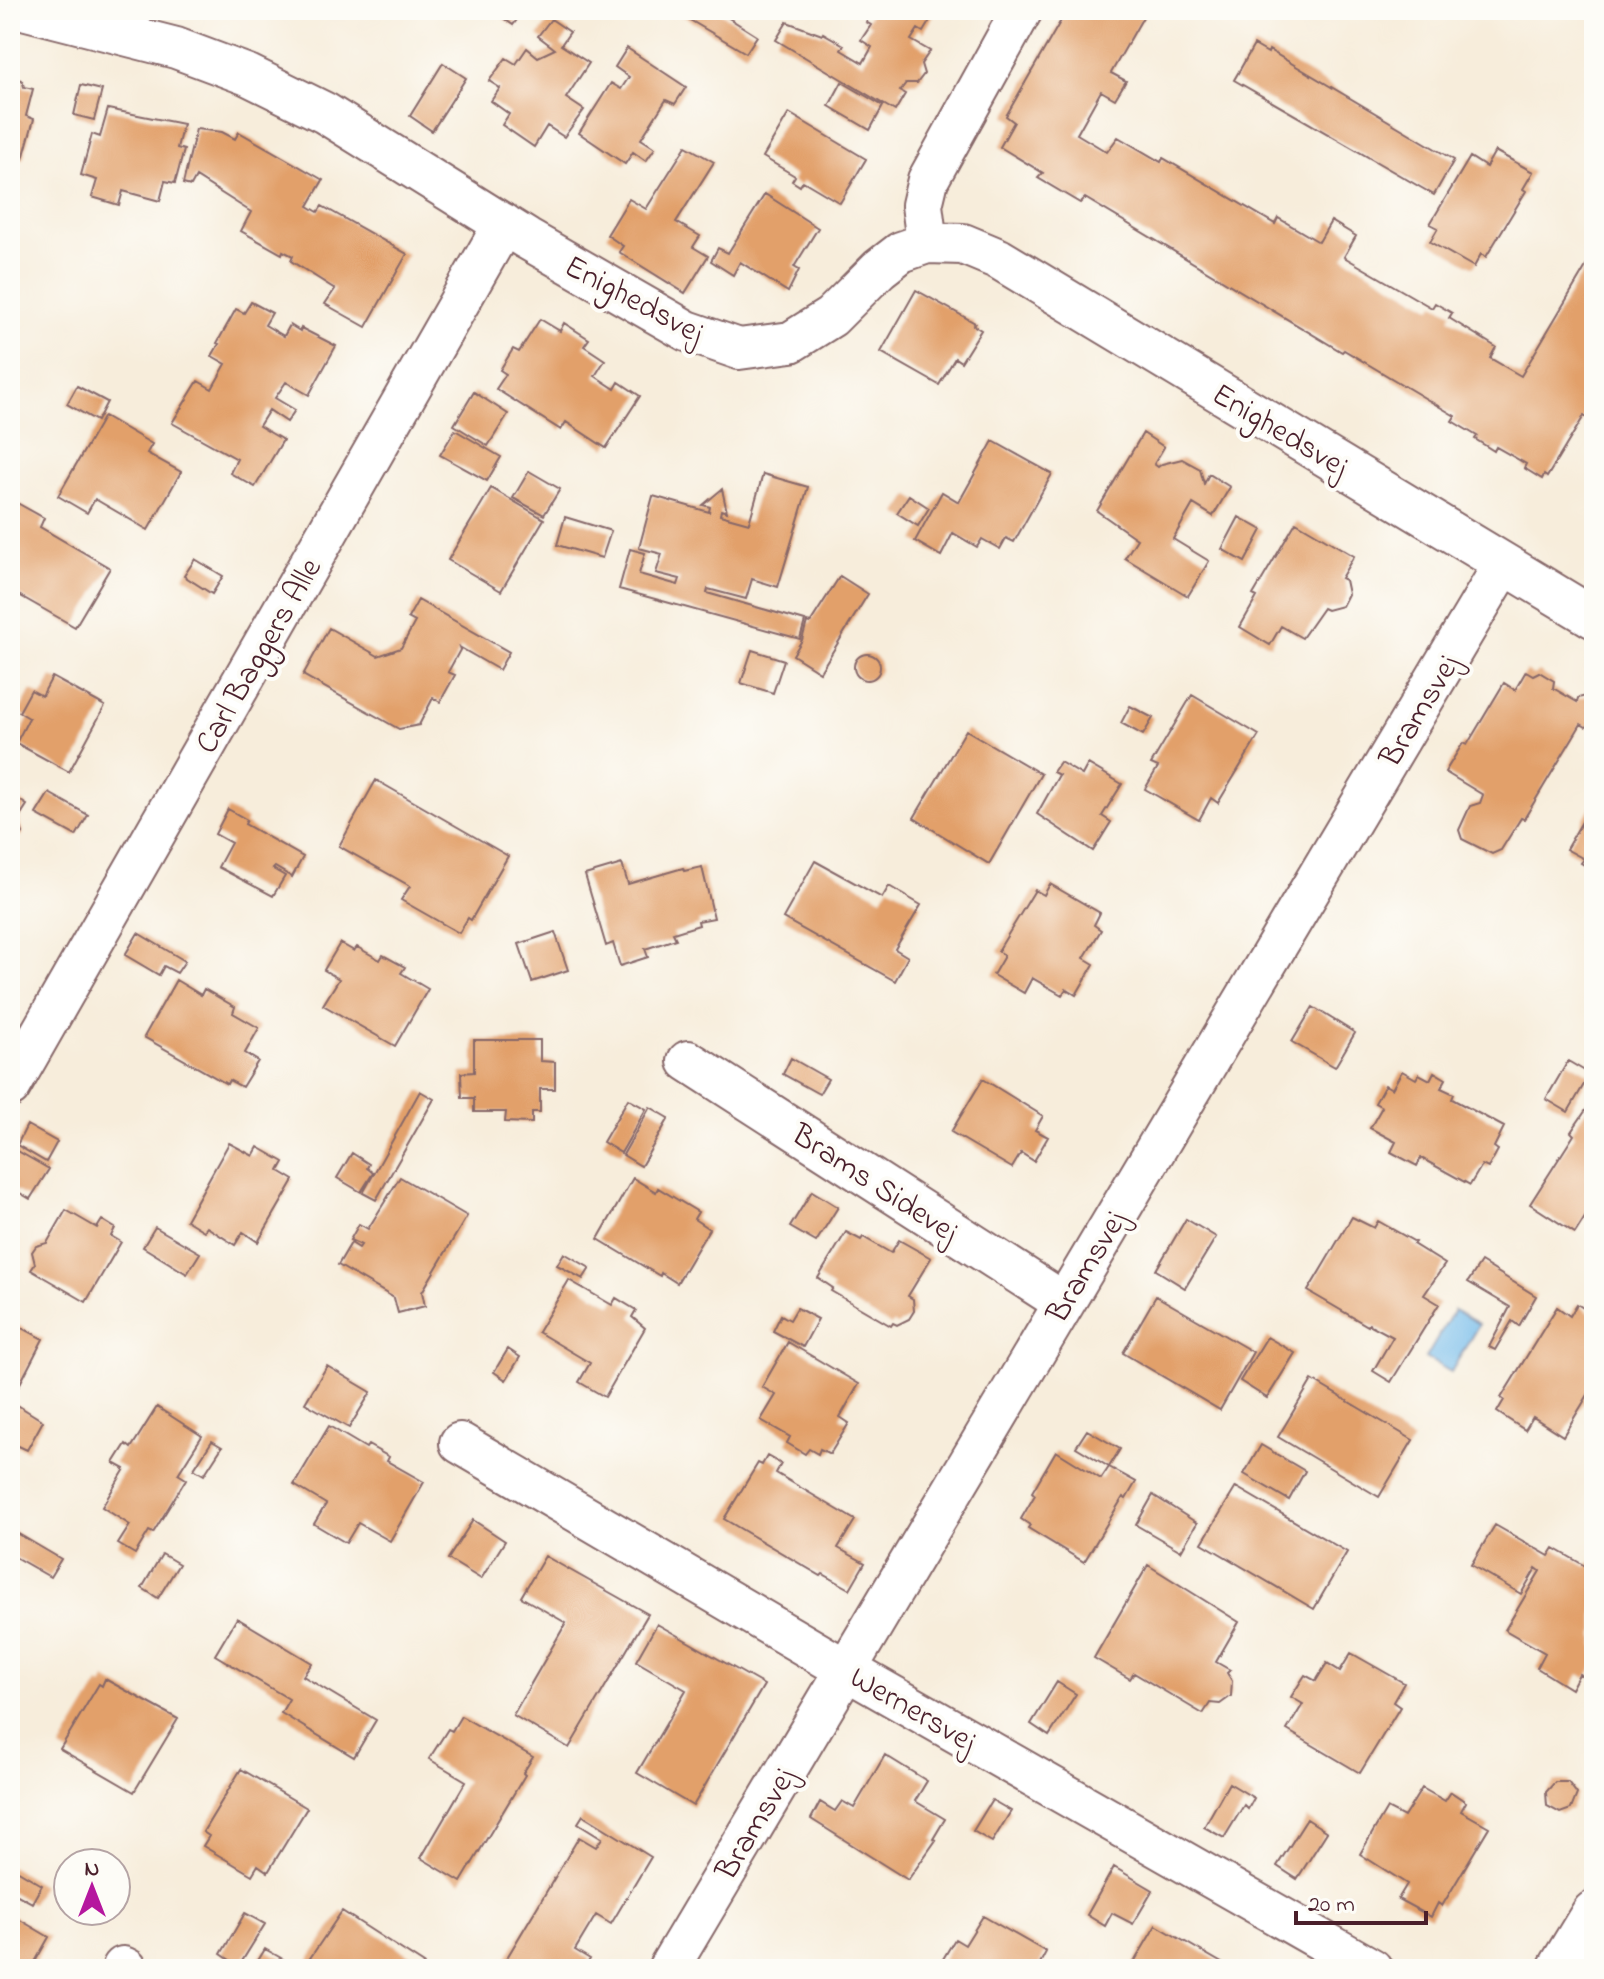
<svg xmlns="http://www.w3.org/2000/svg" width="1604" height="1979" font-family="'Indie Flower',sans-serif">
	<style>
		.water { fill: #71baea; stroke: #5e6c8a; stroke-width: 2 }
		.building { fill: #e2a06b }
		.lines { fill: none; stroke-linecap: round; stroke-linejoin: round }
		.minor-casing { stroke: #876769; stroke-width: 44 }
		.tertiary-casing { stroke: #876769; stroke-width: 48 }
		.minor { stroke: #fff; stroke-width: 40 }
		.tertiary { stroke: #fff; stroke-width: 44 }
		.labels { text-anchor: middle; stroke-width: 8; stroke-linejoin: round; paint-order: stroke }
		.street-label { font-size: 32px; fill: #4a1f2b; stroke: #fdfcf7 }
	</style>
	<rect width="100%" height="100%" fill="#fdfcf7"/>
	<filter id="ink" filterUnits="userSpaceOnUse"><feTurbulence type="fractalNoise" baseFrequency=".0125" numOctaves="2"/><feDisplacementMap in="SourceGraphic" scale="16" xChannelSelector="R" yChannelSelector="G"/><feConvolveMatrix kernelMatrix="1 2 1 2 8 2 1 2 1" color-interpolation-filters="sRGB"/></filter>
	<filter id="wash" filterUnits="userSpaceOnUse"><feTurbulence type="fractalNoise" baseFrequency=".006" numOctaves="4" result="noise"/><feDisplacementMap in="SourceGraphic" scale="32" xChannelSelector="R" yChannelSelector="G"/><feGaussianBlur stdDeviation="1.8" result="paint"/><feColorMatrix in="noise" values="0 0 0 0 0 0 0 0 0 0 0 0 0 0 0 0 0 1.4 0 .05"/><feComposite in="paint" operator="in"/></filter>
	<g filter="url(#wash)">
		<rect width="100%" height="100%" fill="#f7eddb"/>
		<path class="water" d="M1454 1310 1479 1324 1451 1372 1426 1358Z"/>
		<g id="blocks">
			<path class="building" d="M492 10H524L513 25Z
				M673 10H716L757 36 746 53Z
				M873 10 935 12 923 32 918 29 911 40 930 51 921 64 924 74 917 83H906L900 91 905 94 895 111 776 40 787 22 822 35 823 33 844 45 841 50 863 63 872 47 861 40 871 25 866 22Z
				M1067 10H1147L1111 73 1126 81 1115 99 1101 91 1077 134 1107 152 1118 137 1161 162 1163 158 1275 224 1278 218 1319 242 1331 221 1356 236 1344 257 1432 308 1435 303 1452 313 1449 318 1496 347 1490 358 1521 376 1594 253V406L1587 418 1584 416 1547 477 1544 475 1542 479 1524 468 1526 464 1496 447 1494 451 1475 439 1477 436 1452 421 1455 416 1344 350 1342 352 1085 198 1080 203 1038 178 1043 173 1000 147 1014 122 1006 116Z
				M551 19 570 32 561 45 589 63 566 98 584 110 564 137 547 126 534 147 502 125 509 114 491 101 500 88 489 81 506 58 516 64 527 48 538 57 555 49 538 36Z
				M1254 45 1268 53 1269 50 1454 160 1434 195 1234 80Z
				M627 48 686 87 675 104 666 100 641 139 655 148 646 161 633 152 625 164 579 133 611 83 621 89 629 77 615 67Z
				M443 63 466 78 432 131 410 116Z
				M10 77 22 80 24 87 33 89 26 116 34 119 23 159 13 156 11 163Z
				M842 82 883 106 870 130 829 106Z
				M81 85 102 90 94 120 74 115Z
				M108 109 183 124 177 148 184 150 175 183 165 181 160 201 123 191 119 205 92 197 97 180 81 175 92 134 100 137Z
				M789 113 866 159 840 203 803 181 800 186 792 181 795 176 763 157Z
				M196 129 222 132 235 139 239 132 323 180 308 206 318 212 322 206 407 254 366 327 325 304 335 289 291 261 293 256 283 251 282 254 241 231 251 212 196 177 191 186 183 184Z
				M686 146 714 162 676 222 700 236 693 247 708 256 685 293 619 252 623 246 607 235 629 199 646 209Z
				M1495 151 1533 172 1523 189 1526 191 1486 257 1481 254 1474 267 1430 242 1438 228 1430 224 1470 157 1486 167Z
				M765 194 818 228 794 267 799 270 788 292 740 262 733 275 711 261 718 248 728 253Z
				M916 290 975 323 973 325 981 330 961 362 955 358 939 385 881 352Z
				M251 302 272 313 265 325 284 336 290 325 300 331 301 328 336 346 309 395 286 382 275 398 295 410 287 422 269 410 259 426 283 440 255 487 230 473 237 459 172 423 198 381 212 389 226 364 212 356 219 344 217 343 236 309 244 313Z
				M540 319 560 331 564 323 589 339 584 346 605 360 595 376 615 389 619 382 640 396 606 448 566 422 561 430 496 389 506 374 500 370 513 349 519 352Z
				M77 386 107 402 97 421 67 404Z
				M474 392 508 414 488 446 454 425Z
				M104 416 152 444 147 453 181 472 148 530 95 499 87 513 58 496Z
				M455 430 501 457 487 481 440 455Z
				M1143 433 1164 447 1154 464 1158 467 1162 464 1182 459 1200 469 1204 484 1209 474 1230 487 1213 516 1193 504 1173 539 1209 561 1188 596 1125 558 1137 539 1097 511Z
				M993 441 1052 474 1014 542 1006 538 1000 549 982 539 977 547 953 533 941 556 915 541 942 492 959 502Z
				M529 471 560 489 544 515 513 498Z
				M763 474 808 487 778 587 752 579 746 599 708 589 707 593 805 621 800 639 619 589 630 549 645 553 639 574 678 585 680 579 656 573 662 554 639 548 653 496 709 512 710 507 703 505 722 489 727 512 721 510 720 515 749 523Z
				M491 488 544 519 501 591 448 560Z
				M909 495 929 508 918 526 897 513Z
				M10 499 44 518 40 527 110 568 75 627 10 590Z
				M565 517 611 531 602 558 557 545Z
				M1239 517 1262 530 1245 562 1222 549Z
				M1296 522 1354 556 1341 578 1345 580 1348 594 1342 606 1327 610 1323 608 1302 638 1281 626 1270 645 1240 627 1257 597 1253 595Z
				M195 559 223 576 212 594 184 576Z
				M840 576 868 594 820 672 793 655 802 640 807 622 810 623Z
				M418 600 509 652 499 670 459 647 460 650 448 672 455 675 440 702 433 698 419 725 399 729 303 675 329 628 378 656 401 648 415 622 408 618Z
				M752 650 784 660 773 693 741 683Z
				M854 667a13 13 0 1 1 26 0a13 13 0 1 1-26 0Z
				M1526 671 1533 675 1539 672 1554 681 1553 688 1577 702 1578 698 1586 696 1594 701V724L1586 727 1581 724 1524 819 1521 818 1501 850 1492 854 1462 839 1459 830 1470 806 1480 803 1483 795 1445 772 1463 743 1467 745 1504 683 1515 690Z
				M52 677 105 706 69 772 16 743 29 718 19 712 31 690 42 696Z
				M1192 695 1259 735 1218 803 1211 798 1199 820 1145 789 1158 767 1151 764Z
				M1130 706 1153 718 1143 735 1121 723Z
				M966 730 1041 774 989 864 914 818Z
				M1060 762 1082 775 1088 764 1122 784 1102 816 1111 822 1093 851 1037 814 1059 775 1053 772Z
				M376 780 508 856 471 920 468 918 459 933 401 900 410 886 339 846Z
				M49 793 88 815 76 836 36 814Z
				M10 794 27 805 18 819 23 833 21 836 10 837Z
				M1594 801V871L1581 863 1584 859 1566 849Z
				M228 809 247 820 245 824 303 857 292 877 275 867 273 869 285 876 273 896 218 867 231 843 215 834Z
				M815 861 882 898 889 886 921 905 895 949 908 957 895 981 783 918Z
				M622 864 628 884 683 868 684 871 702 867 714 918 698 921 699 925 673 933 676 939 645 949 648 957 620 966 613 943 606 946 585 875Z
				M1050 884 1100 913 1094 925 1101 930 1084 958 1094 964 1076 995 1066 989 1062 995 1032 978 1024 993 993 975 1004 956 998 951 1035 890 1044 895Z
				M555 932 568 970 532 982 519 944Z
				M138 933 185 961 177 973 164 966 159 975 125 955Z
				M340 943 354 951 357 947 380 960 383 955 405 967 401 973 428 989 395 1046 323 1005 339 979 324 970Z
				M176 980 201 995 204 989 235 1007 233 1013 259 1028 245 1053 258 1061 242 1087 229 1080 227 1084 144 1037Z
				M1313 1007 1355 1033 1335 1067 1292 1042Z
				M474 1040H540V1061L555 1062V1089H540V1112H532V1123L505 1122 506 1112H474V1098H462L461 1073 474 1072Z
				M791 1058 828 1079 819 1094 783 1074Z
				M1568 1061 1590 1074 1568 1112 1546 1099Z
				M1402 1071 1416 1079 1419 1074 1430 1080 1434 1072 1446 1079 1441 1088 1454 1094 1452 1099 1504 1127 1494 1147 1498 1150 1488 1168 1482 1165 1470 1185 1421 1158 1417 1166 1391 1152 1396 1142 1370 1128 1382 1107 1375 1103 1385 1085 1392 1089Z
				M983 1079 1043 1116 1035 1130 1048 1137 1034 1161 1021 1153 1012 1168 951 1132Z
				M420 1091 434 1099 376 1200 363 1193Z
				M628 1099 646 1109 621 1153 603 1142Z
				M650 1107 669 1118 641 1166 623 1155Z
				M1588 1107 1594 1110V1203L1575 1233 1530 1204 1574 1135 1571 1132Z
				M27 1125 57 1142 46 1162 17 1145Z
				M229 1143 253 1156 258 1147 284 1162 279 1171 294 1180 258 1242 243 1232 235 1245 207 1227 204 1231 186 1220Z
				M16 1150 49 1169 30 1199 10 1187V1159Z
				M352 1153 369 1164 367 1168 373 1173 361 1192 337 1178Z
				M400 1177 467 1216 422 1292 425 1306 398 1313 394 1298 338 1265 351 1243 359 1248 361 1245 350 1240 359 1224 368 1229Z
				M633 1178 656 1192 658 1188 698 1212 694 1219 709 1229 677 1283 661 1273 660 1276 598 1239Z
				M812 1191 838 1207 816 1242 790 1227Z
				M66 1210 97 1228 102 1220 115 1228 111 1236 121 1242 86 1302 31 1270 35 1264 32 1252 36 1246 47 1243Z
				M1352 1217 1374 1228 1378 1221 1415 1242 1413 1244 1445 1264 1424 1295 1439 1304 1391 1382 1373 1371 1393 1337 1369 1324 1368 1326 1308 1291Z
				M1186 1219 1216 1237 1185 1288 1156 1270Z
				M155 1227 200 1253 187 1274 143 1247Z
				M846 1232 861 1240 863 1237 891 1253 899 1240 931 1258 908 1296 913 1299 914 1311 909 1319 897 1325 893 1323 891 1326 831 1291 833 1288 818 1278Z
				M564 1253 590 1268 583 1279 557 1265Z
				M1481 1262 1536 1296 1519 1326 1512 1321 1495 1350 1489 1347 1510 1307 1468 1282Z
				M569 1280 612 1305 616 1298 636 1310 632 1317 645 1328 605 1397 579 1382 590 1363 538 1332Z
				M1156 1296 1253 1352 1220 1410 1123 1353Z
				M1577 1304 1594 1315 1591 1329 1594 1330V1385L1563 1436 1533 1417 1525 1430 1497 1412 1504 1400 1501 1398 1557 1307 1570 1316Z
				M797 1308 818 1319 803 1347 773 1331 781 1315 790 1320Z
				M10 1321 43 1339 11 1401 43 1421 27 1450 10 1442Z
				M1267 1337 1295 1353 1267 1398 1240 1381Z
				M788 1342 859 1384 840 1417 849 1423 830 1454 820 1449 818 1454 809 1449 805 1454 787 1443 790 1437 761 1420 776 1395 762 1387Z
				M508 1349 520 1357 506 1380 494 1372Z
				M327 1366 371 1392 349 1428 305 1403Z
				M1312 1380 1413 1440 1379 1497 1278 1437Z
				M157 1407 202 1436 178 1474 186 1479 153 1533 149 1531 135 1554 118 1544 130 1525 102 1507 125 1469 114 1463 126 1444 131 1448Z
				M329 1426 366 1448 368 1445 389 1457 387 1461 424 1482 390 1541 358 1523 346 1543 314 1524 326 1504 294 1485Z
				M1087 1430 1120 1449 1109 1467 1076 1447Z
				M212 1441 222 1447 204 1475 194 1469Z
				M1261 1445 1305 1471 1289 1500 1244 1474Z
				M1056 1451 1101 1479 1109 1467 1136 1482 1126 1499 1123 1497 1084 1562 1028 1528 1030 1525 1021 1519 1035 1495 1032 1492Z
				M767 1456 781 1464 776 1473 855 1520 838 1548 865 1563 850 1589 823 1574 821 1576 724 1519 758 1463 762 1465Z
				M1236 1487 1347 1552 1314 1609 1202 1543Z
				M1153 1495 1197 1523 1181 1551 1136 1525Z
				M473 1520 505 1541 481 1579 448 1559Z
				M1495 1525 1549 1556 1554 1548 1587 1567 1590 1562 1594 1564V1665L1586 1678 1579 1674 1571 1689 1537 1668 1545 1653 1505 1630 1540 1571 1536 1568 1521 1594 1471 1565Z
				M10 1529 61 1559 50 1577 13 1556 10 1560Z
				M162 1554 179 1564 158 1598 142 1588Z
				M545 1556 648 1614 569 1748 513 1715 566 1623 521 1597Z
				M1148 1565 1239 1622 1216 1662 1230 1670 1227 1673 1232 1681 1231 1696 1220 1704 1210 1703 1203 1714 1134 1673 1130 1679 1094 1658Z
				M237 1618 312 1663 303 1676 376 1720 354 1757 281 1713 289 1699 215 1655Z
				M657 1624 764 1685 693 1806 637 1773 686 1690 636 1661Z
				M1351 1653 1404 1683 1393 1702 1400 1707 1360 1773 1287 1730 1303 1704 1291 1697 1305 1675 1316 1681 1327 1663 1340 1671Z
				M105 1679 178 1719 134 1792 60 1749 99 1684 102 1686Z
				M1057 1682 1076 1694 1049 1736 1031 1724Z
				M461 1716 533 1757 523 1773 525 1775 461 1882 421 1858 466 1781 429 1759 448 1729 452 1731Z
				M885 1755 927 1781 915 1801 945 1819 933 1839 936 1840 908 1880 811 1819 820 1802 835 1811 842 1801 854 1808Z
				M241 1769 307 1808 268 1872 258 1865 252 1875 203 1846 209 1836 203 1832Z
				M1555 1782H1568L1577 1794 1571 1809 1560 1813 1547 1806 1546 1792Z
				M1229 1783 1254 1798 1248 1809 1244 1805 1224 1838 1204 1827Z
				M1422 1788 1445 1801 1451 1792 1466 1802 1461 1811 1489 1827 1442 1906 1438 1903 1431 1917 1398 1899 1407 1884 1360 1854 1387 1808 1404 1817Z
				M992 1800 1011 1811 992 1842 973 1831Z
				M583 1815 651 1857 611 1924 596 1915 575 1950 590 1959 584 1969H507L502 1966 579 1837 596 1847 602 1838 578 1823Z
				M1307 1819 1327 1832 1297 1879 1277 1866Z
				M10 1866 42 1885 32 1903 10 1891Z
				M1114 1867 1153 1890 1133 1924 1112 1913 1105 1926 1087 1915Z
				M342 1911 424 1964 421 1969 304 1967Z
				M245 1913 265 1924 239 1966 221 1954Z
				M10 1914 49 1937 31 1969H10Z
				M983 1916 1046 1952 1037 1969H952L953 1966 943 1959 955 1939 965 1945Z
				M1156 1925 1232 1969H1130Z
				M265 1949 283 1959 277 1969H253Z"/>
		</g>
	</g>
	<g filter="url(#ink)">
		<use href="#blocks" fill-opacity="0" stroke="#876769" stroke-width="2"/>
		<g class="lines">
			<defs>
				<path id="minor" d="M27 10 176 48 248 75 325 113 527 239 687 331 739 349 791 342 831 317 879 269 901 252 927 243 963 244 999 259 1594 618
					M927 243 922 205 928 180 1022 10
					M688 1061 1063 1302
					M10 1087 504 224
					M460 1443 845 1669 1372 1969
					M123 1967 127 1969
					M668 1969 1504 564"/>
				<path id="tertiary" d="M1560 1969 1594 1913"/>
			</defs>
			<use href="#minor" class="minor-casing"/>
			<use href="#tertiary" class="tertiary-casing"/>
			<use href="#minor" class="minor"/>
			<use href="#tertiary" class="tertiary"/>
		</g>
	</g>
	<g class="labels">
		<g class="street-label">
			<text transform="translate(635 298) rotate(28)" y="11">Enighedsvej</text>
			<text transform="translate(1281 429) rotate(31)" y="11">Enighedsvej</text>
			<text transform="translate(257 655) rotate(-60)" y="11">Carl Baggers Alle</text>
			<text transform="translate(1418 710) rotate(-59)" y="11">Bramsvej</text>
			<text transform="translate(876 1182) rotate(33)" y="11">Brams Sidevej</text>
			<text transform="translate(1085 1266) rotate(-59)" y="11">Bramsvej</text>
			<text transform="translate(914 1708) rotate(30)" y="11">Wernersvej</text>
			<text transform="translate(754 1823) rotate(-59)" y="11">Bramsvej</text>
		</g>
	</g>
	<rect width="1604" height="1979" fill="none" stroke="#fdfcf7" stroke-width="40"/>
	<g transform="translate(92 1887)"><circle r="38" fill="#fdfcf7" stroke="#b5a4a5" stroke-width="2"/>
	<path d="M0-6L14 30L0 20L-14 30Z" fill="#b5179e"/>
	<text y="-12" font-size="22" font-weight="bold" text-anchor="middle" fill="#4a1f2b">N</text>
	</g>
	<path d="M1296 1911v12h130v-12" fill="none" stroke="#4a1f2b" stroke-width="4"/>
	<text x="1308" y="1911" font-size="24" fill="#4a1f2b" stroke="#fdfcf7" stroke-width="6" paint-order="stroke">20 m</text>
</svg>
